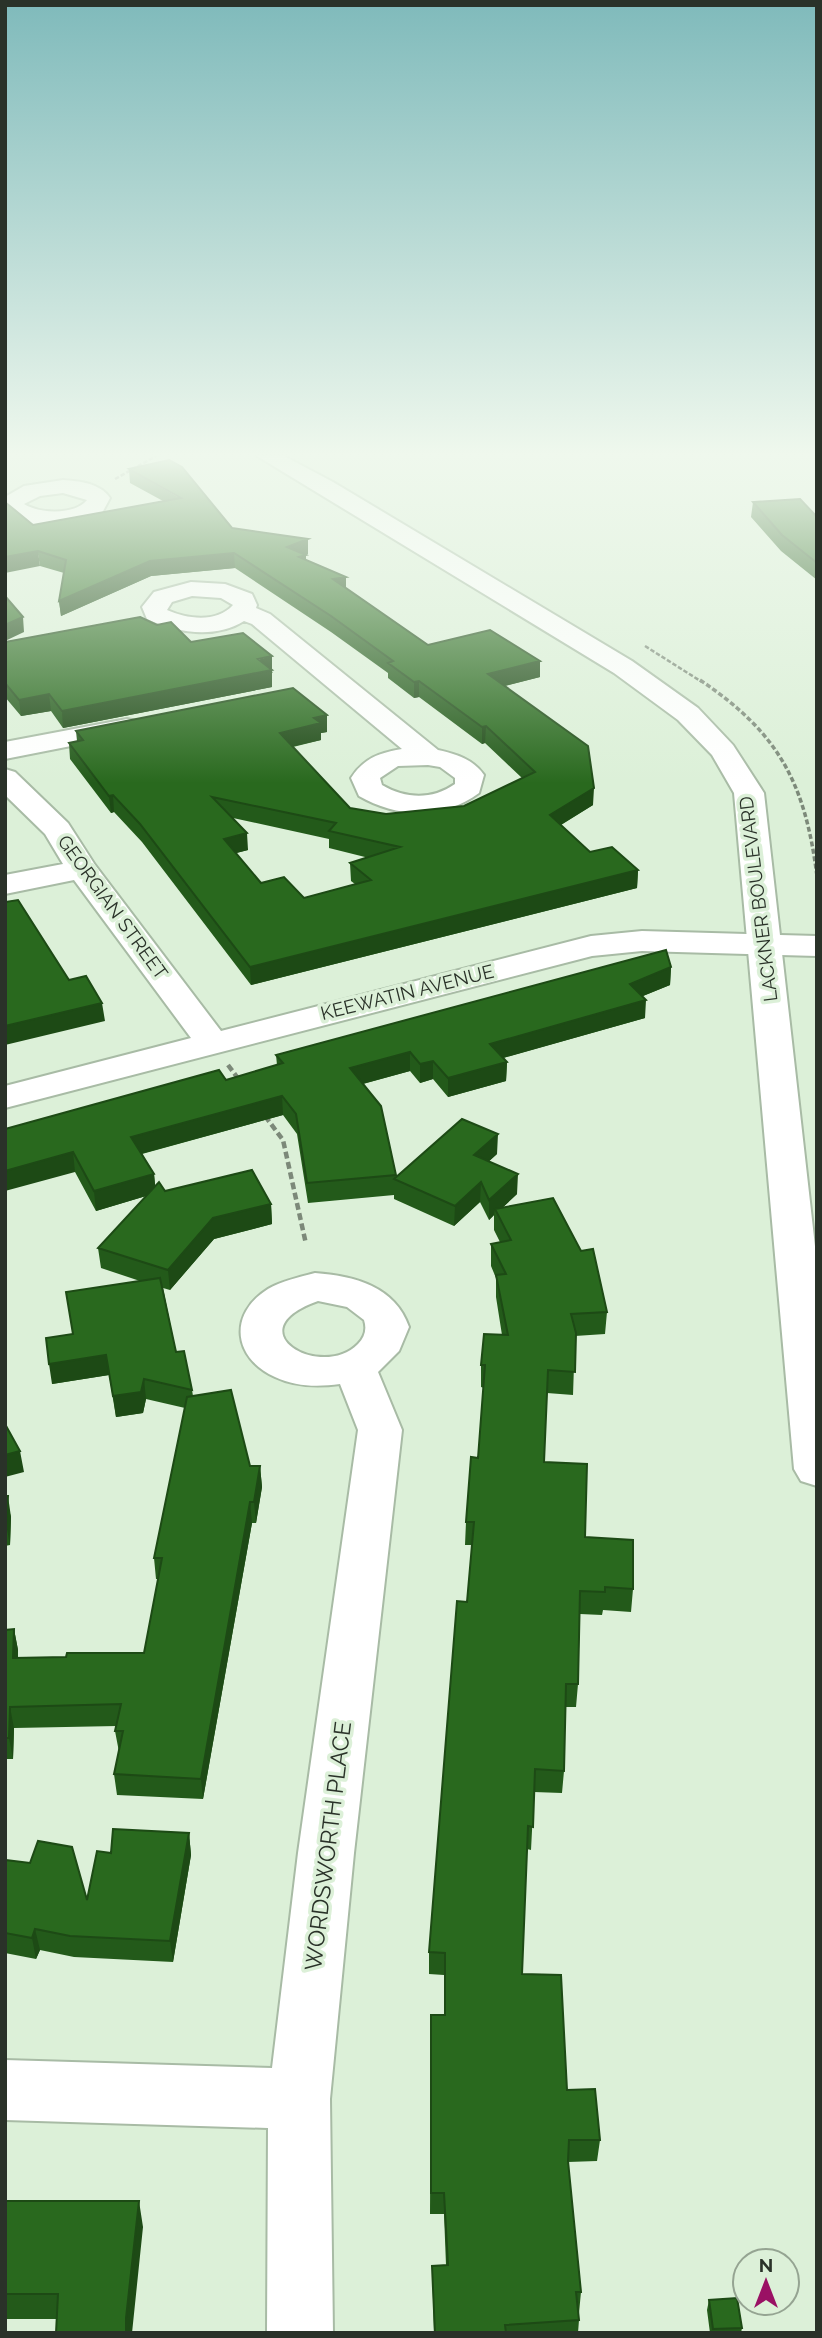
<svg xmlns="http://www.w3.org/2000/svg" width="822" height="2338" font-family="Raleway,sans-serif">
	<style>
		.lines { fill: none; stroke-linecap: round; stroke-linejoin: round }
		.street-casing { stroke: #a8bba5; stroke-width: 4 }
		.secondary-casing { stroke: #a8bba5; stroke-width: 4 }
		.path-far2 { stroke: #7c8979; stroke-width: 2.5; stroke-dasharray: 4.5 2; stroke-linecap: butt }
		.path-far1 { stroke: #7c8979; stroke-width: 3.5; stroke-dasharray: 5 2.5; stroke-linecap: butt }
		.path { stroke: #7c8979; stroke-width: 4.5; stroke-dasharray: 7 3.5; stroke-linecap: butt }
		.street { fill: #fff; fill-rule: evenodd }
		.secondary { fill: #fff; fill-rule: evenodd }
		.wall { fill: #235a1a; fill-rule: evenodd }
		.shaded-wall { fill: #1d4a15 }
		.building { fill: #29691e; stroke: #1d4a15; stroke-width: 2; fill-rule: evenodd }
		.labels { text-anchor: middle; stroke-width: 7; stroke-linejoin: round; paint-order: stroke }
		.street-label { font-size: 19px; fill: #2a3229; stroke: #dcf0d8 }
		.near-street-label { font-size: 23px; fill: #2a3229; stroke: #dcf0d8 }
	</style>
	<rect width="100%" height="100%" fill="#dcf0d8"/>
	<g class="lines">
		<defs>
			<path id="street" d="M63 480C79 481 100 483 110 498L102 513C73 525 32 533 5 512V497L24 486ZM63 493 87 500C75 515 40 514 24 504L40 496Z
				M191 582 225 584 252 594 257 605 256 608 270 614 438 750C456 754 473 759 484 775L479 793C443 820 397 818 359 796L351 778C364 758 379 753 402 749L252 624 244 621C216 639 176 633 147 619L142 607 154 592ZM192 596 221 598 233 605C217 623 187 619 167 610L172 602ZM428 765 440 767 455 778V784C432 800 406 799 382 785L380 778 398 766Z
				M127 719 137 721 141 727 137 733 5 759V742Z
				M5 769 15 772 68 823 95 865 221 1031 591 936 642 931 817 936V956L642 951 592 956 5 1108V1086L191 1038 74 880 5 894V875L63 864 45 834 5 795Z
				M315 1273C354 1276 395 1286 409 1327L399 1351 378 1372 402 1430 354 1853 330 2099 333 2333H267L268 2128 5 2120V2060L272 2068 298 1853 358 1430 340 1384C318 1387 296 1387 275 1377 233 1358 228 1314 268 1289 281 1281 300 1277 315 1273ZM318 1301 347 1307 364 1320C367 1329 365 1337 358 1344 322 1381 233 1331 318 1301Z"/>
			<path id="secondary" d="M257 456H284L333 482 632 661 698 708 733 745 764 793 817 1264V1486L801 1481 794 1469 734 793 712 755 678 720 614 673Z"/>
		</defs>
		<use href="#street" class="street-casing"/>
		<use href="#secondary" class="secondary-casing"/>
		<path class="path-far2" d="M115 479 156 456
			M645 646 702 682"/>
		<path class="path-far1" d="M700 680C779 733 805 783 817 876"/>
		<path class="path" d="M228 1065 240 1081
			M265 1116 283 1140 306 1244"/>
		<use href="#street" class="street"/>
		<use href="#secondary" class="secondary"/>
	</g>
	<path class="wall" d="M129 469 232 528 308 554 306 555V560L428 645 540 661V677L505 686 593 805 561 825 590 852 638 870 637 888 251 985 142 842 114 812 111 813 70 759 69 743 77 741 76 731 327 732 321 733V740L293 747 350 808 386 814 464 806 522 778 485 743 482 744 419 697 414 698 388 678V673L331 632 235 568 151 576 61 616 59 601 64 573 40 566 33 525 163 501 130 483ZM233 818 329 839V848L369 858 350 863 351 881 355 884 304 898 261 883 236 853 248 850Z
		M753 502 817 517V580L781 551 751 517Z
		M5 642H191L273 672 272 673V687L63 728 51 711 21 716 5 697Z
		M671 967 670 985 643 996 645 1018 503 1058 507 1062 506 1081 448 1097 433 1079 420 1083 410 1071 363 1084 396 1177 497 1154 489 1161 517 1194 503 1207 607 1312 605 1334 575 1336 573 1395 547 1393 544 1462 585 1537 633 1589 631 1612 603 1610 602 1615 580 1614 578 1684 576 1707H565L564 1771 562 1793 534 1792 531 1850 527 1849 522 1974 567 2090 600 2140 597 2161 568 2162 581 2292 579 2313V2320L578 2333H434L432 2266 446 2265 444 2214H430L431 2015H444V1975L429 1974V1952L467 1602 472 1545H465L466 1522 478 1458 484 1388 481 1387V1365L502 1335 496 1297V1278L491 1266V1244L500 1242 494 1230V1215L489 1220 480 1202 454 1226 394 1199V1195L308 1203 297 1134 283 1115 142 1154 154 1174 155 1186 165 1191 271 1204 272 1224 214 1239 170 1290 163 1288 176 1352 192 1390 193 1396 250 1466H260L262 1487 256 1523H252L203 1799 117 1795 114 1774 119 1752 115 1731 117 1726 14 1728 13 1759H5V1630L14 1629 18 1650V1658L66 1657 144 1653 158 1579H156L154 1558 185 1408 146 1399 143 1413 116 1417 109 1375 52 1384 73 1334 140 1281 101 1268 98 1248 146 1196 96 1211 75 1172 5 1129 226 1080 277 1065 276 1055Z
		M5 1496 11 1517 10 1545 5 1546Z
		M189 1833 191 1855 173 1962 74 1957 40 1950 36 1959 5 1953V1860L87 1900 111 1853Z
		M5 2201 143 2227 57 2319H5Z
		M709 2300 742 2328 741 2333H710L707 2310Z"/>
	<path class="shaded-wall" d="M308 539V554L306 555V569L287 547Z
		M38 551 40 566 5 573V557Z
		M234 553 235 568 151 576 61 616 59 601 150 561Z
		M346 577V592L333 579Z
		M23 617 24 632 5 641V625Z
		M272 656V687L63 728 62 711Z
		M540 661V677L488 690V674Z
		M419 681V697L414 698V682Z
		M49 694 51 711 21 716 19 700Z
		M327 715V732L321 733V740L281 749 280 733 314 718Z
		M486 726 485 743 482 744V727Z
		M594 788 593 805 549 832 550 815Z
		M113 795 114 812 111 813 109 796Z
		M247 833 248 850 225 856 224 839Z
		M638 870 637 888 251 985 250 967Z
		M671 967 670 985 628 1002 630 984Z
		M646 1000 645 1018 489 1062 490 1044Z
		M102 1003 105 1021 5 1045V1026Z
		M410 1052V1071L351 1087 350 1068Z
		M433 1061V1079L420 1083V1064Z
		M507 1062 506 1081 448 1097V1078Z
		M282 1096 283 1115 133 1156 131 1137Z
		M498 1134 497 1154 474 1175V1155Z
		M73 1152 75 1172 5 1191V1171Z
		M154 1174 156 1193 96 1211 94 1191Z
		M518 1174 517 1194 497 1213 495 1209 494 1215 489 1220V1200Z
		M481 1182 480 1202 454 1226 455 1206Z
		M271 1204 272 1224 214 1239 170 1290 168 1270 213 1218Z
		M106 1355 109 1375 52 1384 49 1364Z
		M144 1379 146 1399 143 1413 116 1417 113 1396Z
		M20 1451 24 1472 5 1477V1455Z
		M260 1466 262 1487 256 1523 254 1502Z
		M8 1496 11 1517 10 1545 6 1524Z
		M250 1502 252 1523 203 1799 201 1779Z
		M14 1629 18 1650 17 1679 13 1658Z
		M10 1707 14 1728 13 1759 9 1738Z
		M189 1833 191 1855 173 1962 170 1941Z
		M35 1929 40 1950 36 1959 32 1938Z
		M139 2201 143 2227 132 2333H126V2318Z"/>
	<path class="building" d="M169 460 182 467 232 528 308 539 287 547 306 555 299 557 346 577 333 579 428 645 490 630 540 661 488 674 588 746 594 788 550 815 590 852 612 847 638 870 250 967 140 824 113 795 109 796 69 743 83 740 76 731 293 688 327 715 314 718 321 723 280 733 350 808 386 814 464 806 535 772 486 726 482 727 419 681 414 682 388 663 393 661 331 616 234 553 150 561 59 601 66 560 38 551 5 557V502L33 525 181 498 129 469ZM212 797 336 823 329 831 400 847 350 863 371 880 304 898 284 877 261 883 224 839 247 833Z
		M800 499 817 517V563L782 535 753 502Z
		M5 596 23 617 5 625Z
		M140 617 157 625 171 622 191 642 243 633 272 656 258 659 272 670 62 711 49 694 19 700 5 683V642Z
		M18 900 69 980 86 976 102 1003 5 1026V902Z
		M666 950 671 967 630 984 646 1000 490 1044 507 1062 448 1078 433 1061 420 1064 410 1052 350 1068 381 1106 396 1175 307 1183 296 1114 282 1096 131 1137 154 1174 94 1191 73 1152 5 1171V1129L219 1070 226 1080 283 1063 276 1055Z
		M462 1119 498 1134 474 1155 518 1174 489 1200 481 1182 455 1206 394 1179Z
		M252 1170 271 1204 213 1218 168 1270 98 1248 159 1182 165 1191Z
		M553 1198 581 1251 593 1249 607 1312 571 1314 576 1333 575 1372 548 1370 544 1462 587 1464 585 1537 633 1540V1589L605 1587V1592L580 1591 578 1684H566L564 1771 535 1769 533 1827 528 1826 522 1974 561 1975 567 2090 595 2089 600 2140H569L568 2161 581 2292H576L579 2320 505 2325 506 2333H435L432 2266 448 2265 444 2193H431V2015H445V1953L429 1952 457 1601 467 1602 474 1522H466L471 1457 478 1458 485 1365H481L484 1334 508 1335 496 1275 506 1274 491 1244 511 1240 495 1209Z
		M160 1278 176 1352 184 1351 192 1390 144 1379 141 1392 113 1396 106 1355 49 1364 46 1338 73 1334 66 1292Z
		M231 1390 250 1466H260L254 1502H250L201 1779 114 1774 123 1731H115L121 1704 10 1707 9 1738H5V1630L14 1629 13 1658 66 1657 67 1653H144L162 1558H154L187 1397Z
		M5 1424 20 1451 5 1455Z
		M5 1496H8L6 1524H5Z
		M113 1829 189 1833 170 1941 70 1936 35 1929 32 1938 5 1933V1860L30 1863 38 1841 72 1847 87 1900 97 1851 111 1853Z
		M5 2201H139L126 2318V2333H56L58 2294H5Z
		M737 2298 742 2328 713 2329 709 2300Z"/>
	<linearGradient id="sky" x2="0" y2="1"><stop stop-color="#7fbabb"/><stop offset="0.58" stop-color="#eff8ed"/><stop offset="1" stop-color="#eff8ed" stop-opacity="0"/></linearGradient>
	<rect width="822" height="783" fill="url(#sky)"/>
	<g class="labels">
		<g class="street-label">
			<text transform="translate(758 899) rotate(-97)" y="7">LACKNER BOULEVARD</text>
			<text transform="translate(113 907) rotate(54)" y="7">GEORGIAN STREET</text>
			<text transform="translate(407 992) rotate(-14)" y="7">KEEWATIN AVENUE</text>
		</g>
		<g class="near-street-label">
			<text transform="translate(328 1846) rotate(-83)" y="8">WORDSWORTH PLACE</text>
		</g>
	</g>
	<rect width="822" height="2338" fill="none" stroke="#2a3229" stroke-width="14"/>
	<g transform="translate(766 2282)"><circle r="33" fill="#dcf0d8" stroke="#95a492" stroke-width="2"/>
	<path d="M0-5L12 26L0 18L-12 26Z" fill="#9a1164"/>
	<text y="-10" font-size="19" font-weight="bold" text-anchor="middle" fill="#2a3229">N</text>
	</g>
</svg>
